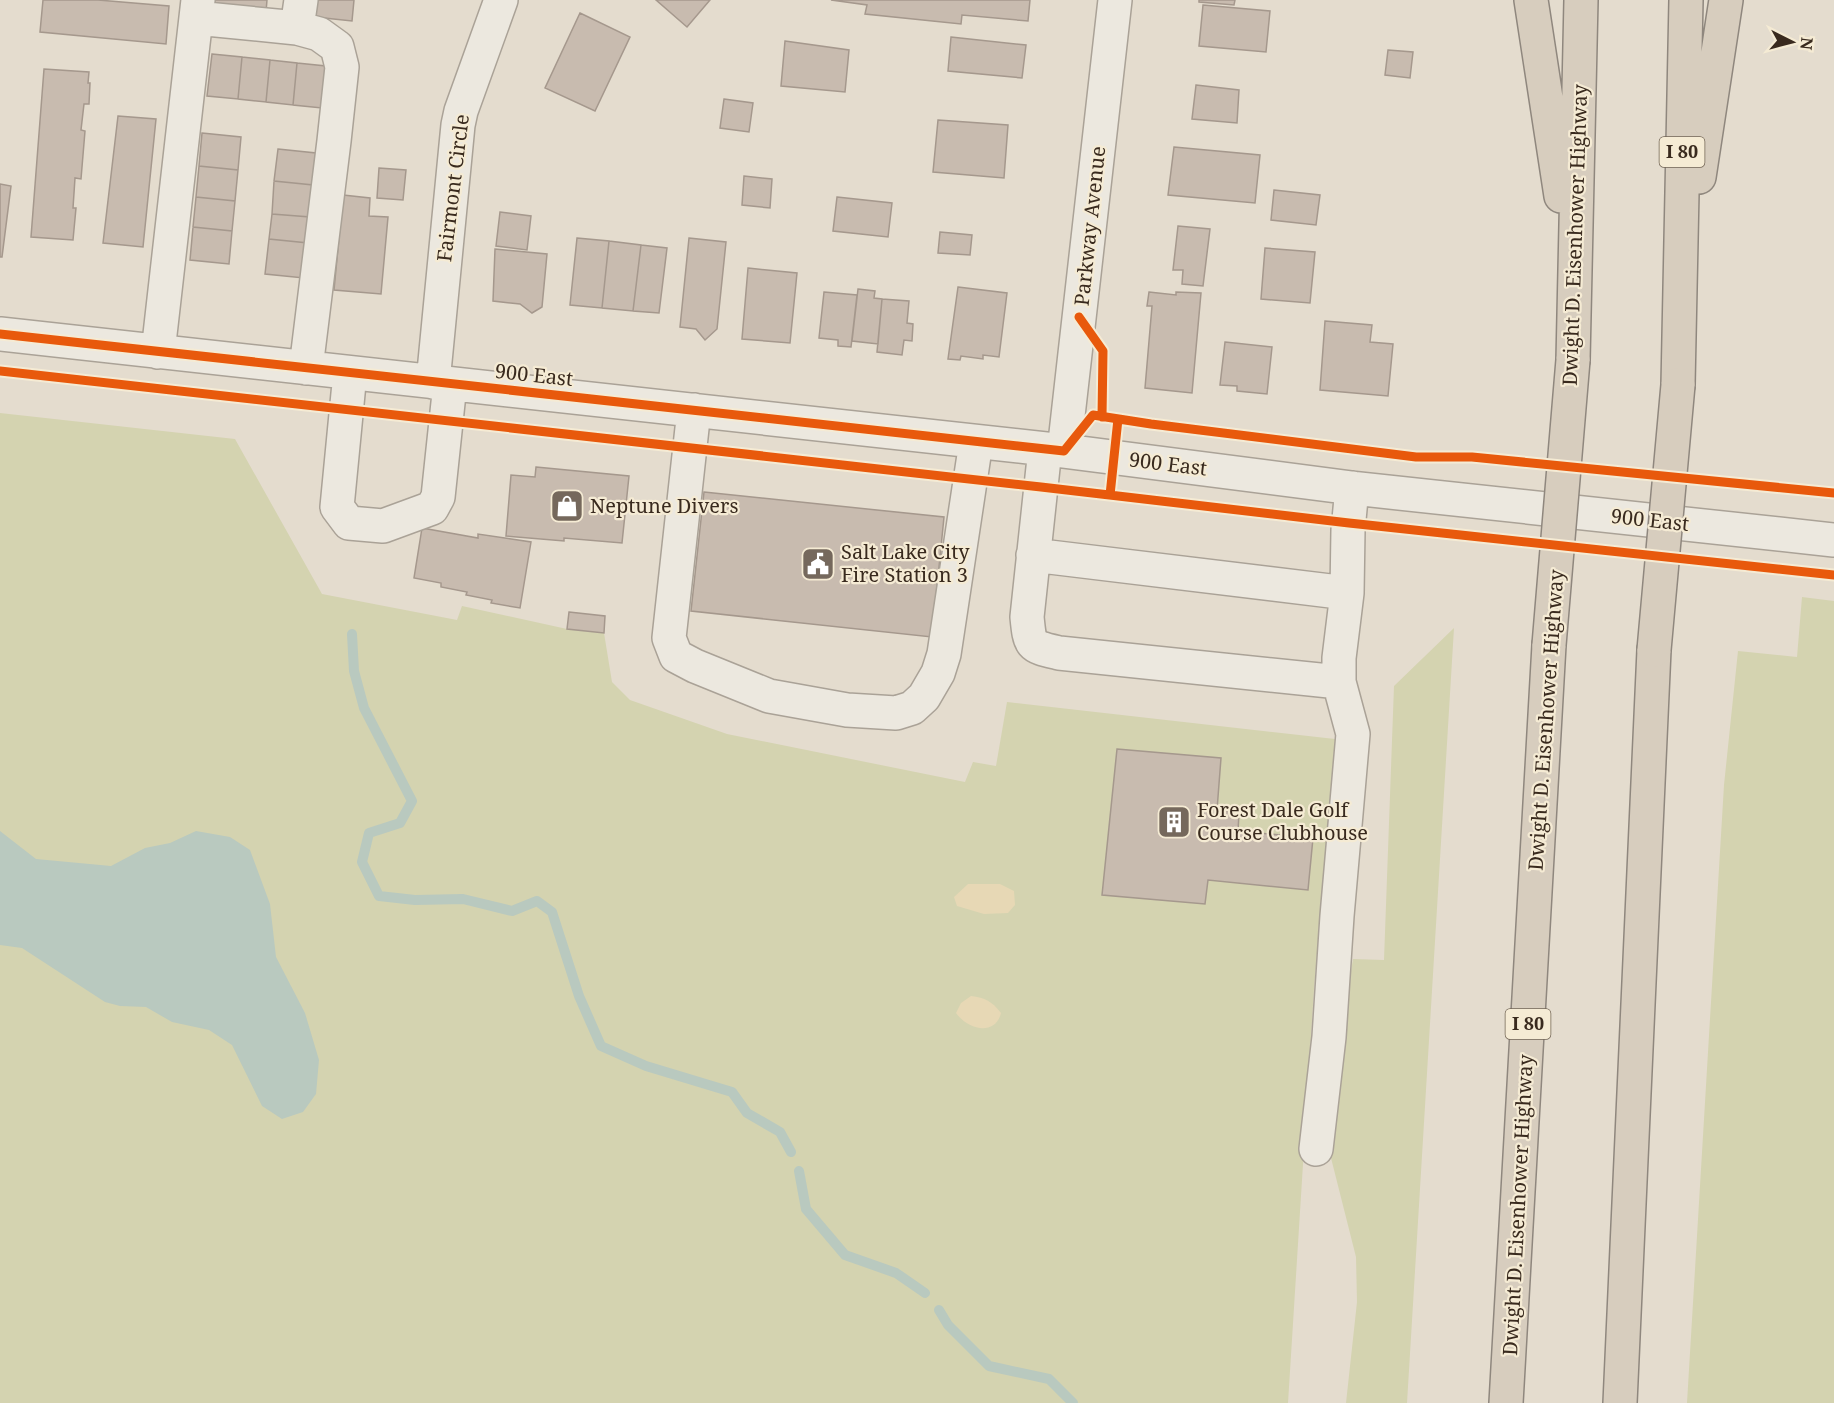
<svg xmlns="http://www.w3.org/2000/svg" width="1834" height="1403" font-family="'Noto Serif',serif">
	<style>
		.green { fill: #d4d3b0 }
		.sand { fill: #e7d8b5 }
		.water { fill: #b9c9bf }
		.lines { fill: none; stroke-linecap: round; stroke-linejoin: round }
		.stream { stroke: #b9c9bf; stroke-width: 10 }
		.building { fill: #c8bbaf; stroke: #a5988d; stroke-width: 1.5 }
		.minor-casing { stroke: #aaa297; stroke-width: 36 }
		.highway-casing { stroke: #8f877e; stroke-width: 36 }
		.minor { stroke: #ece8df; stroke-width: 33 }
		.highway { stroke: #d7cdbe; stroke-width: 33 }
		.highway-bridge-casing { stroke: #8f877e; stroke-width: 36; stroke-linecap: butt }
		.highway-bridge { stroke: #d7cdbe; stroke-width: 33 }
		.cycleway-casing { stroke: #f5ebd4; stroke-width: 13 }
		.cycleway { stroke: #e8590c; stroke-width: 9 }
		.labels { text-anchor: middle; stroke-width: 4.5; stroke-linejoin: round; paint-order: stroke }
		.shield { fill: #f5ebd4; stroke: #716455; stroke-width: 1.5 }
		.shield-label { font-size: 18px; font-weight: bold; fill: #392a1e }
		.street-label { font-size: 20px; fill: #392a1e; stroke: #f5ebd4 }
		.poi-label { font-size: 20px; fill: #392a1e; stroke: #f5ebd4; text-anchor: start }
	</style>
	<rect width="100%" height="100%" fill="#e4dcce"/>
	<path class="green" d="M0 413 235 439 322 594 457 620 462 606 567 629 604 633 612 682 630 700 727 734 965 782 973 762 996 766 1007 702 1335 739 1314 989 1288 1403H0Z
		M1802 597 1834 601V1403H1687L1724 785 1738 651 1797 657Z
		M1454 628 1407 1403H1346L1357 1302 1356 1257 1330 1154 1345 1008 1353 959 1384 960 1394 686Z"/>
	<path class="sand" d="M968 884H1000L1014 891 1015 905 1008 913 984 914 957 906 954 897Z
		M971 996C985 998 992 1001 1001 1013 995 1037 967 1029 956 1013L961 1003Z"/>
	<path class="water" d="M0 831 36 859 111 866 145 848 170 843 196 831 230 837 250 850 270 904 276 957 305 1013 319 1060 316 1094 303 1112 282 1119 262 1106 232 1045 209 1030 172 1022 146 1007 120 1006 105 1002 22 948 0 945Z"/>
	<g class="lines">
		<path class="stream" d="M352 634 354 671 364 708 412 801 400 823 369 833 362 862 379 896 415 900 463 899 512 911 537 901 552 912 579 996 601 1046 646 1066 732 1092 747 1113 780 1132 791 1152
			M799 1171 806 1209 845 1255 896 1273 925 1293
			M939 1310 948 1325 989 1366 1049 1379 1073 1403"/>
	</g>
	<path class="building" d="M43 0H98L169 6 166 44 40 32Z
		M207 0H267L266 12 206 6Z
		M317 0H354L352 21 315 17Z
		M656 0H710L687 27Z
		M831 0H1030L1028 21 962 15 961 24 865 14 867 5Z
		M1199 0H1235L1234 5 1199 2Z
		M1203 5 1270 11 1266 52 1199 46Z
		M580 13 630 37 595 111 545 88Z
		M951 37 1026 45 1022 78 948 71Z
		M785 41 849 50 845 92 781 86Z
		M1388 50 1413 52 1410 78 1385 75Z
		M212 54 242 57 238 99 207 96Z
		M242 57 270 60 266 102 238 99Z
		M270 60 297 63 293 105 266 102Z
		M297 63 326 66 322 108 293 105Z
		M44 69 89 72 88 83H90L89 104H84L81 130 85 131 81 179 75 178 73 208H76L73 240 31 237Z
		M1196 85 1239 90 1237 123 1192 119Z
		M724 99 753 103 749 132 720 128Z
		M118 116 156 119 143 247 103 243Z
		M938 120 1008 125 1004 178 933 172Z
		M202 133 241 137 238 170 199 166Z
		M1174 147 1260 155 1255 203 1168 195Z
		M278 149 316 153 313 185 274 181Z
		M199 166 238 170 235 201 196 197Z
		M379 168 406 170 403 200 377 198Z
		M744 176 772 179 770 208 742 205Z
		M274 181 313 185 310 217 272 214Z
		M0 184 11 186 2 257H0Z
		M1274 190 1320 195 1316 225 1271 220Z
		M343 195 370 198 369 216 388 217 381 294 334 290Z
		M196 197 235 201 232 231 193 227Z
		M837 197 892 203 888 237 833 231Z
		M500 212 531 216 527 250 496 246Z
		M272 214 310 217 308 243 269 239Z
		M1178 226 1210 229 1203 286 1182 284 1183 270H1173Z
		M193 227 232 231 229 264 190 260Z
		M940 232 972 235 970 255 938 253Z
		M577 238 609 241 602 308 570 305Z
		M689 238 726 242 717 329 705 340 696 329 680 327Z
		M269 239 308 243 304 278 265 274Z
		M609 241 641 245 633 311 602 308Z
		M641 245 667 248 659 313 633 311Z
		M1265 248 1315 252 1310 303 1261 299Z
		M495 249 547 254 542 307 532 313 520 304 493 301Z
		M748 268 797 273 790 343 742 339Z
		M958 287 1007 293 999 357 983 355V359L961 356 960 360 948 359Z
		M858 289 875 291 874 298 882 299 878 344 852 341Z
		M824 292 857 295 851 347 838 346V340L819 338Z
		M1149 292 1176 295V292L1201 293 1192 393 1145 388 1152 306H1147Z
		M882 299 909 301 907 323 913 324 912 341 904 340 902 355 877 352Z
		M1325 321 1372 325 1370 342 1393 344 1388 396 1320 390Z
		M1225 342 1272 347 1267 394 1237 391V386L1220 385Z
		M536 467 629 476 622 543 564 538V541L506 536 511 475 535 477Z
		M704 492 944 517 932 637 691 611Z
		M422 528 478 538V534L531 542 520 608 491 603 492 600 466 595 467 592 441 587V583L414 578Z
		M569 612 605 616 604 633 567 629Z
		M1117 749 1221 758 1217 810 1239 813 1238 831 1313 838 1308 890 1208 880 1205 904 1102 895Z"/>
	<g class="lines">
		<defs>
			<path id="minor" d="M196 18 297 28 301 0
				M297 28 319 34 337 47 342 67 334 141 306 368
				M0 334 1064 451 1352 488 1834 540
				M158 352 198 0
				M350 373 337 507 349 523 383 526 432 508 438 497 450 384
				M433 382 458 125 461 111 501 0
				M694 410 669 638 676 656 695 666 769 696 847 710 896 713 912 708 924 697 938 673 944 654 976 442
				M1045 449 1027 617C1030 647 1030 646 1059 653L1339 682
				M1064 451 1115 0
				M1033 555 1347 593
				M1316 1149 1329 1037 1337 916 1353 734 1339 682V658L1347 593 1348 530 1352 488"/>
			<path id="highway" d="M1531 0 1561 196
				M1699 177 1726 0
				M1573 360 1581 0
				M1678 385 1686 0
				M1506 1403 1549 645
				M1620 1403 1654 650"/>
		</defs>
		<use href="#minor" class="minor-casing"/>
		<use href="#highway" class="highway-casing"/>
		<use href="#minor" class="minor"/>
		<use href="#highway" class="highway"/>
		<defs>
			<path id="highway-bridge" d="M1549 645 1573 360
				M1654 650 1678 385"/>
		</defs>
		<use href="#highway-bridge" class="highway-bridge-casing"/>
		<use href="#highway-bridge" class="highway-bridge"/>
		<defs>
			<path id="cycleway" d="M1079 317 1103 351 1102 417
				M0 334 1064 451 1093 415 1151 424 1416 457H1472L1834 493
				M0 371 1041 487 1349 523 1834 575
				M1110 495 1118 419"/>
		</defs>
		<use href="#cycleway" class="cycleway-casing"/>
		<use href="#cycleway" class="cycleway"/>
	</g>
	<defs>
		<symbol id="shop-square" viewBox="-11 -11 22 22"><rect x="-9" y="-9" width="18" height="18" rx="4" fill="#75685c" stroke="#f5ebd4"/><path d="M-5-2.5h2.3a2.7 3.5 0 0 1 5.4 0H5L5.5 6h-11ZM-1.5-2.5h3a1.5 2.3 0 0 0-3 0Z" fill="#fff"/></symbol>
		<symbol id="civic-square" viewBox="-11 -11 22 22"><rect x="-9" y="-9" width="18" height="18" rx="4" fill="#75685c" stroke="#f5ebd4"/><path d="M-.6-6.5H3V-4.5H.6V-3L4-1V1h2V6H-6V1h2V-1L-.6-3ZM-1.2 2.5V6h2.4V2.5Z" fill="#fff"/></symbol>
		<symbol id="building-square" viewBox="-11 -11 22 22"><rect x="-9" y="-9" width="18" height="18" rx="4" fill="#75685c" stroke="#f5ebd4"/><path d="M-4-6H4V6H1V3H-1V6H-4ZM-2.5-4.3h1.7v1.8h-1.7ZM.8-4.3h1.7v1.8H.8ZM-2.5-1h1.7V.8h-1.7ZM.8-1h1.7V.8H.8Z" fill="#fff"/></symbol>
	</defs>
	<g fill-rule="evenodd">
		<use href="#shop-square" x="548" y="487" width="38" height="38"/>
		<use href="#civic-square" x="799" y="545" width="38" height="38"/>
		<use href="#building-square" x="1155" y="803" width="38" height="38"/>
	</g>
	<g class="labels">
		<g class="shield">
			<rect x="1659.5" y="137" width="45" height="30" rx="4.5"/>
			<rect x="1505.5" y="1009" width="45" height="30" rx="4.5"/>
		</g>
		<g class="shield-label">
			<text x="1682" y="158">I 80</text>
			<text x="1528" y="1030">I 80</text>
		</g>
		<g class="street-label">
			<text transform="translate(453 188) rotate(-83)" y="7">Fairmont Circle</text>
			<text transform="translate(1090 226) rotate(-84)" y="7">Parkway Avenue</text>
			<text transform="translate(1575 235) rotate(-88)" y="7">Dwight D. Eisenhower Highway</text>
			<text transform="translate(534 375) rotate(6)" y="7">900 East</text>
			<text transform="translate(1168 464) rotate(7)" y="7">900 East</text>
			<text transform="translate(1650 520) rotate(6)" y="7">900 East</text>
			<text transform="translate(1546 720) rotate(-86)" y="7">Dwight D. Eisenhower Highway</text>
			<text transform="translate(1518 1205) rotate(-87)" y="7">Dwight D. Eisenhower Highway</text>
		</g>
		<g class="poi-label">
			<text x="590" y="513">Neptune Divers</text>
			<text x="841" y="559">Salt Lake City<tspan x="841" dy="23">Fire Station 3</tspan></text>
			<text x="1197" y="817">Forest Dale Golf<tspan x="1197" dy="23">Course Clubhouse</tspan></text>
		</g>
	</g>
	<g transform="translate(1792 42) rotate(96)" stroke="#f5ebd4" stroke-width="4.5" paint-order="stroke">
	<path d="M0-4.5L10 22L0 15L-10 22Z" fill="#392a1e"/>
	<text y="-9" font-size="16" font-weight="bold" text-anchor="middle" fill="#392a1e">N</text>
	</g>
</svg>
